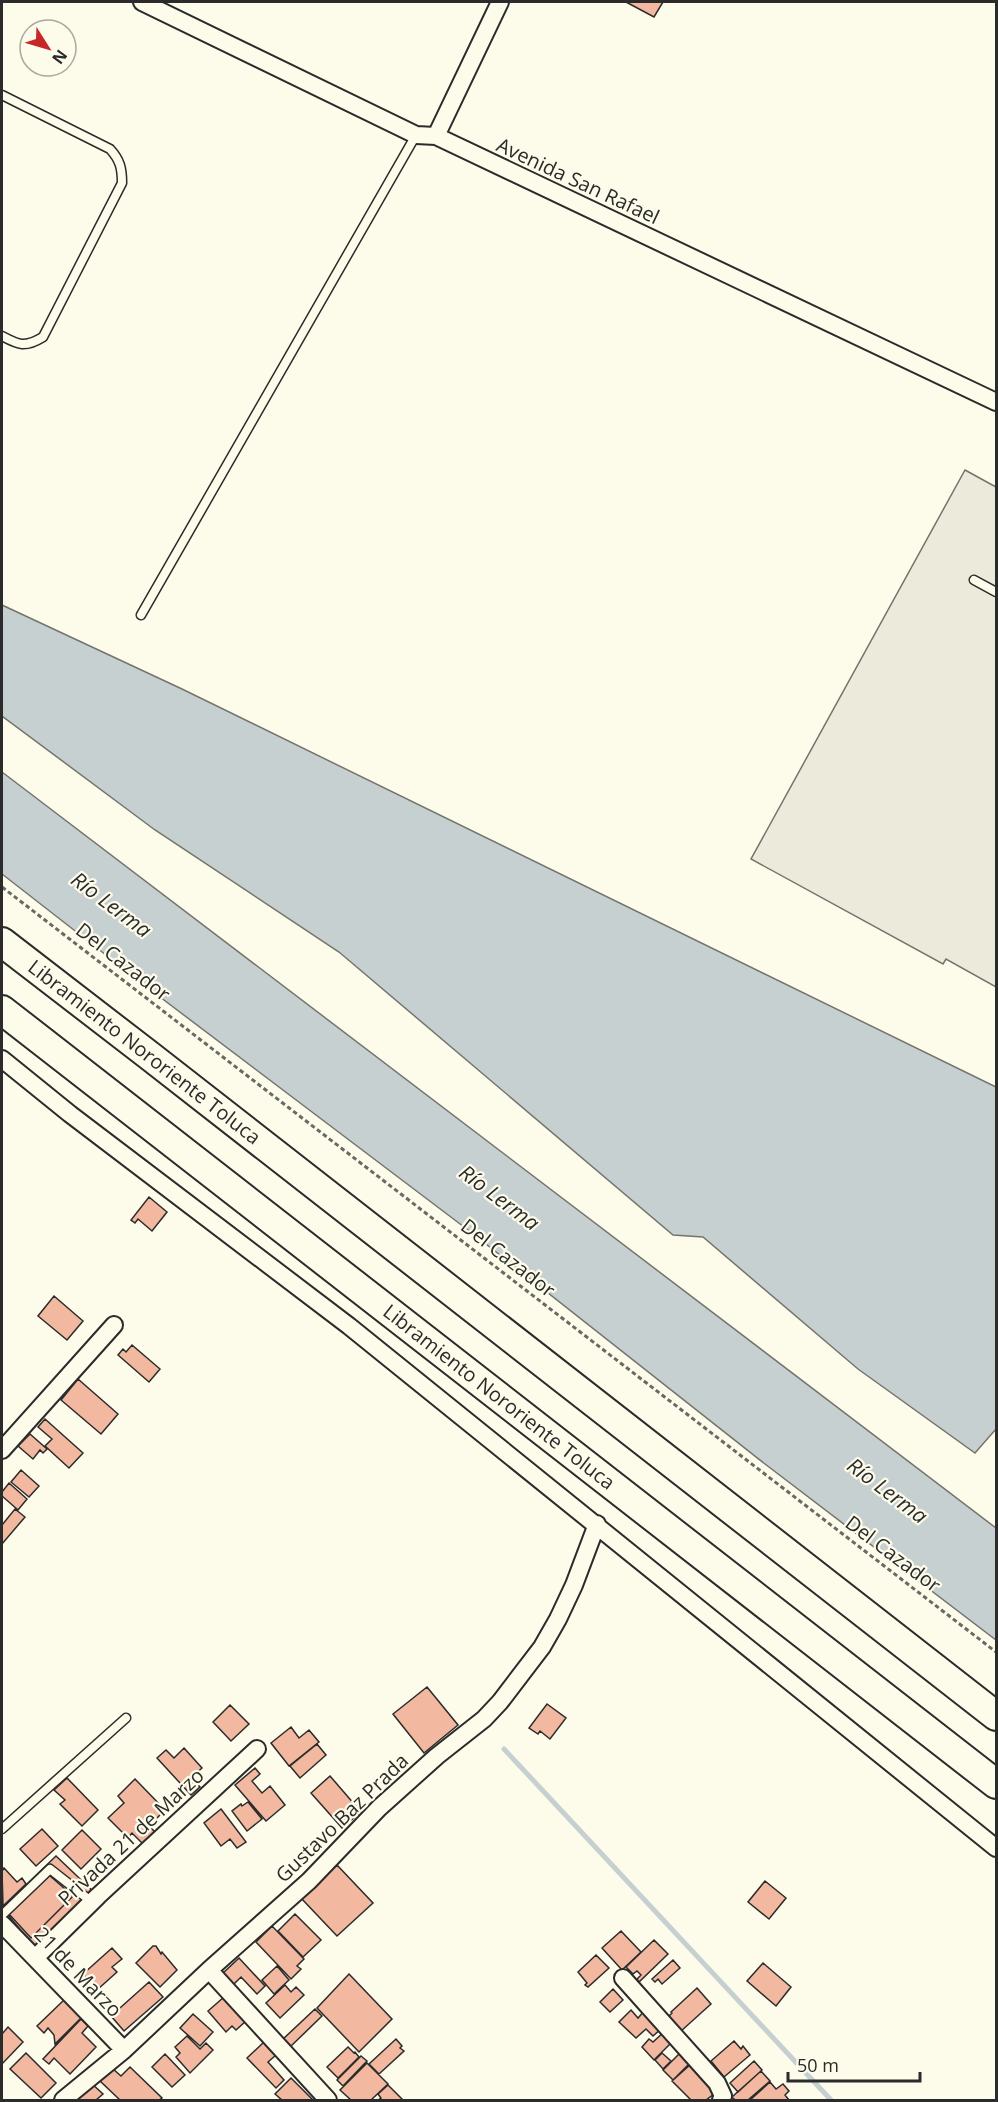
<svg xmlns="http://www.w3.org/2000/svg" width="998" height="2102" font-family="'Open Sans',sans-serif">
	<style>
		.parking { fill: #eceadb; stroke: #74746e; stroke-width: 1.5 }
		.water { fill: #c7d0d0; stroke: #74746e; stroke-width: 1.5 }
		.lines { fill: none; stroke-linecap: round; stroke-linejoin: round }
		.stream { stroke: #c7d0d0; stroke-width: 5 }
		.building { fill: #f2b8a0; stroke: #2b2b2b; stroke-width: 1.5 }
		.lane-casing { stroke: #2b2b2b; stroke-width: 11 }
		.street-casing { stroke: #2b2b2b; stroke-width: 20 }
		.highway-casing { stroke: #2b2b2b; stroke-width: 32 }
		.path { stroke: #6a6964; stroke-width: 3; stroke-dasharray: 4.5 3; stroke-linecap: butt }
		.lane { stroke: #fdfbea; stroke-width: 8 }
		.street { stroke: #fdfbea; stroke-width: 16 }
		.highway { stroke: #fdfbea; stroke-width: 28 }
		.labels { text-anchor: middle; stroke-width: 4.5; stroke-linejoin: round; paint-order: stroke }
		.street-label { font-size: 20px; fill: #2b2b2b; stroke: #fdfbea }
		.water-label { font-size: 21px; font-style: italic; fill: #2b2b2b; stroke: #fdfbea }
	</style>
	<rect width="100%" height="100%" fill="#fdfbea"/>
	<path class="parking" d="M965 470 996 487V987L946 959 943 964 751 859Z"/>
	<path class="water" d="M2 605 182 689 996 1087V1429L975 1453 858 1369 703 1237 673 1235 339 952 155 830 2 716Z
		M2 772 996 1528V1640L765 1464 472 1233 156 994 2 874Z"/>
	<g class="lines">
		<path class="stream" d="M504 1749 831 2100"/>
	</g>
	<path class="building" d="M626 2H663L654 17Z
		M149 1197 167 1212 152 1231 138 1219 135 1223 131 1220Z
		M54 1296 83 1321 67 1340 38 1316Z
		M132 1345 160 1369 149 1382 118 1355 123 1349 126 1352Z
		M78 1379 118 1414 101 1434 61 1400Z
		M45 1419 83 1453 69 1468 45 1446 52 1439 38 1427Z
		M30 1434 47 1449 43 1453 40 1450 33 1459 18 1446Z
		M21 1470 39 1486 29 1497 11 1482Z
		M9 1483 27 1499 18 1510 2 1496V1492Z
		M15 1509 25 1517 2 1544V1525Z
		M427 1687 458 1725 424 1753 393 1714Z
		M547 1704 566 1718 550 1739 540 1731 538 1734 529 1728Z
		M230 1705 249 1724 231 1741 213 1722Z
		M291 1727 299 1738 309 1730 319 1742 289 1766 271 1743Z
		M317 1744 326 1755 300 1778 290 1766Z
		M184 1748 202 1768 191 1778 200 1787 191 1795 157 1758 166 1750 174 1758Z
		M255 1768 260 1774 252 1781 262 1793 270 1786 285 1805 266 1821 235 1785Z
		M330 1776 361 1812 342 1828 311 1793Z
		M67 1778 98 1810 82 1826 60 1804 65 1800 54 1790Z
		M135 1779 165 1810 153 1822 149 1818 145 1822 155 1832 143 1844 132 1833 128 1838 108 1818 124 1803 118 1796Z
		M248 1802 262 1819 247 1831 232 1811 241 1804 242 1806Z
		M221 1809 246 1842 237 1848 230 1839 221 1846 204 1823Z
		M42 1829 58 1846 36 1866 20 1849Z
		M82 1830 101 1849 81 1869 62 1850Z
		M56 1856 98 1896 39 1952 2 1908Z
		M337 1865 373 1903 337 1936 301 1898Z
		M4 1868 17 1882 22 1878 26 1884 3 1906 2 1871Z
		M49 1875 73 1896 31 1938 9 1914Z
		M765 1881 786 1898 769 1919 748 1902Z
		M295 1914 321 1940 303 1957 278 1931Z
		M272 1926 304 1959 297 1966 301 1969 291 1979 256 1942Z
		M621 1931 641 1952 622 1970 602 1948Z
		M654 1940 668 1954 639 1982 637 1979 641 1975 637 1971 633 1974 626 1967Z
		M153 1946H156L161 1954 162 1952 177 1970 160 1987 136 1963Z
		M112 1948 122 1959 112 1967 117 1972 97 1990 83 1974Z
		M596 1955 609 1968 588 1987 585 1985 587 1983 578 1972Z
		M239 1958 265 1986 257 1994 241 1977 232 1986 221 1975Z
		M673 1960 680 1968 662 1984 658 1979 655 1982 652 1979Z
		M763 1963 791 1987 776 2006 747 1981Z
		M277 1966 289 1980 274 1994 262 1980Z
		M349 1974 392 2019 359 2052 317 2008Z
		M149 1982 163 1997 124 2031 111 2016Z
		M285 1985 291 1992 296 1987 304 1995 280 2018 266 2003Z
		M697 1988 711 2004 680 2032 668 2017 672 2013 671 2012Z
		M613 1989 623 2000 610 2012 600 2002Z
		M224 1997 246 2021 236 2030 232 2026 226 2032 208 2011Z
		M65 1999 82 2017 55 2044 54 2035 48 2028 44 2033 37 2026Z
		M315 2009 322 2016 289 2048 282 2040Z
		M631 2010 638 2018 645 2010 662 2028 653 2036 646 2029 636 2038 619 2022Z
		M193 2014 213 2032 200 2046 180 2028Z
		M81 2019 88 2026 82 2033 96 2047 70 2074 54 2058 49 2064 43 2059Z
		M8 2027 23 2042 2 2064V2034Z
		M664 2032 673 2041 654 2060 642 2047 649 2039 653 2042Z
		M187 2036 200 2049 206 2043 213 2050 190 2073 176 2057 180 2053 175 2047Z
		M396 2039 402 2046 400 2048 404 2051 379 2074 369 2064Z
		M734 2041 741 2049 743 2046 750 2055 724 2077 711 2061Z
		M264 2042 276 2055 268 2062 284 2080 276 2088 247 2058Z
		M348 2047 354 2053 355 2052 359 2057 338 2078 327 2067Z
		M682 2051 692 2061 673 2080 663 2070Z
		M26 2053 56 2083 41 2098 10 2069Z
		M662 2053 671 2061 663 2069 655 2060Z
		M165 2054 185 2075 172 2087 152 2067Z
		M361 2056 367 2061 343 2086 337 2080Z
		M754 2061 762 2070 738 2092 730 2083Z
		M367 2063 388 2084 371 2100H351L340 2090Z
		M691 2064 714 2089V2094L706 2100H691L672 2081Z
		M130 2067 162 2098 159 2100H120L100 2081 112 2068 121 2076Z
		M761 2071 770 2081 748 2100H735L732 2097Z
		M291 2078 313 2100H282L275 2094Z
		M770 2082 776 2089 783 2084 789 2091 785 2095 789 2100H750Z
		M91 2083 103 2094 96 2100H70Z
		M388 2085 403 2100H378L381 2098 378 2094Z"/>
	<g class="lines">
		<defs>
			<path id="lane" d="M2 95 110 149C120 160 122 168 122 183L43 337C25 348 19 345 2 336
				M974 580 996 592
				M141 615 416 135
				M2 1829 126 1718
				M2 1915 50 1869 92 1902"/>
			<path id="street" d="M142 2 416 135 436 136 996 402
				M436 136 500 2
				M2 1059 70 1114 349 1326 996 1848
				M2 1450 114 1325
				M2 1924 124 2050
				M36 1957 98 1896 257 1749
				M209 1970 328 2100
				M623 1978 717 2083 723 2096 721 2100
				M63 2100 124 2050 209 1970 309 1881 379 1808 437 1756 484 1719 500 1702 542 1647 558 1619 574 1585 597 1524"/>
			<g id="highway">
				<path id="s1" d="M2 942C335 1198 665 1458 996 1716"/>
				<path id="s2" d="M2 1010 996 1784"/>
			</g>
		</defs>
		<use href="#lane" class="lane-casing"/>
		<use href="#street" class="street-casing"/>
		<use href="#highway" class="highway-casing"/>
		<path class="path" d="M2 887 996 1652"/>
		<use href="#lane" class="lane"/>
		<use href="#street" class="street"/>
		<use href="#highway" class="highway"/>
	</g>
	<g class="labels">
		<g class="street-label">
			<text transform="translate(578 181) rotate(25)" y="7">Avenida San Rafael</text>
			<text transform="translate(123 962) rotate(38)" y="7">Del Cazador</text>
			<text dy="7" stroke="none"><textPath href="#s1" startOffset="180">Libramiento Nororiente Toluca</textPath></text>
			<text transform="translate(508 1258) rotate(38)" y="7">Del Cazador</text>
			<text dy="7" stroke="none"><textPath href="#s2" startOffset="630">Libramiento Nororiente Toluca</textPath></text>
			<text transform="translate(893 1554) rotate(37)" y="7">Del Cazador</text>
			<text transform="translate(342 1818) rotate(-44)" y="7">Gustavo Baz Prada</text>
			<text transform="translate(131 1837) rotate(-43)" y="7">Privada 21 de Marzo</text>
			<text transform="translate(78 1972) rotate(46)" y="7">21 de Marzo</text>
		</g>
		<g class="water-label">
			<text transform="translate(111 905) rotate(37)" y="7">Río Lerma</text>
			<text transform="translate(499 1198) rotate(37)" y="7">Río Lerma</text>
			<text transform="translate(887 1491) rotate(37)" y="7">Río Lerma</text>
		</g>
	</g>
	<rect width="998" height="2102" fill="none" stroke="#2b2b2b" stroke-width="6"/>
	<g transform="translate(48 48) rotate(127)"><circle r="28" fill="#fdfbea" stroke="#a9a89e" stroke-width="1.5"/>
	<path d="M0-4.5L10 22L0 15L-10 22Z" fill="#c62828"/>
	<text y="-9" font-size="16" font-weight="bold" text-anchor="middle" fill="#2b2b2b">N</text>
	</g>
	<path d="M788 2072v9h132v-9" fill="none" stroke="#2b2b2b" stroke-width="3"/>
	<text x="797" y="2072" font-size="18" fill="#2b2b2b" stroke="#fdfbea" stroke-width="4.5" paint-order="stroke">50 m</text>
</svg>
